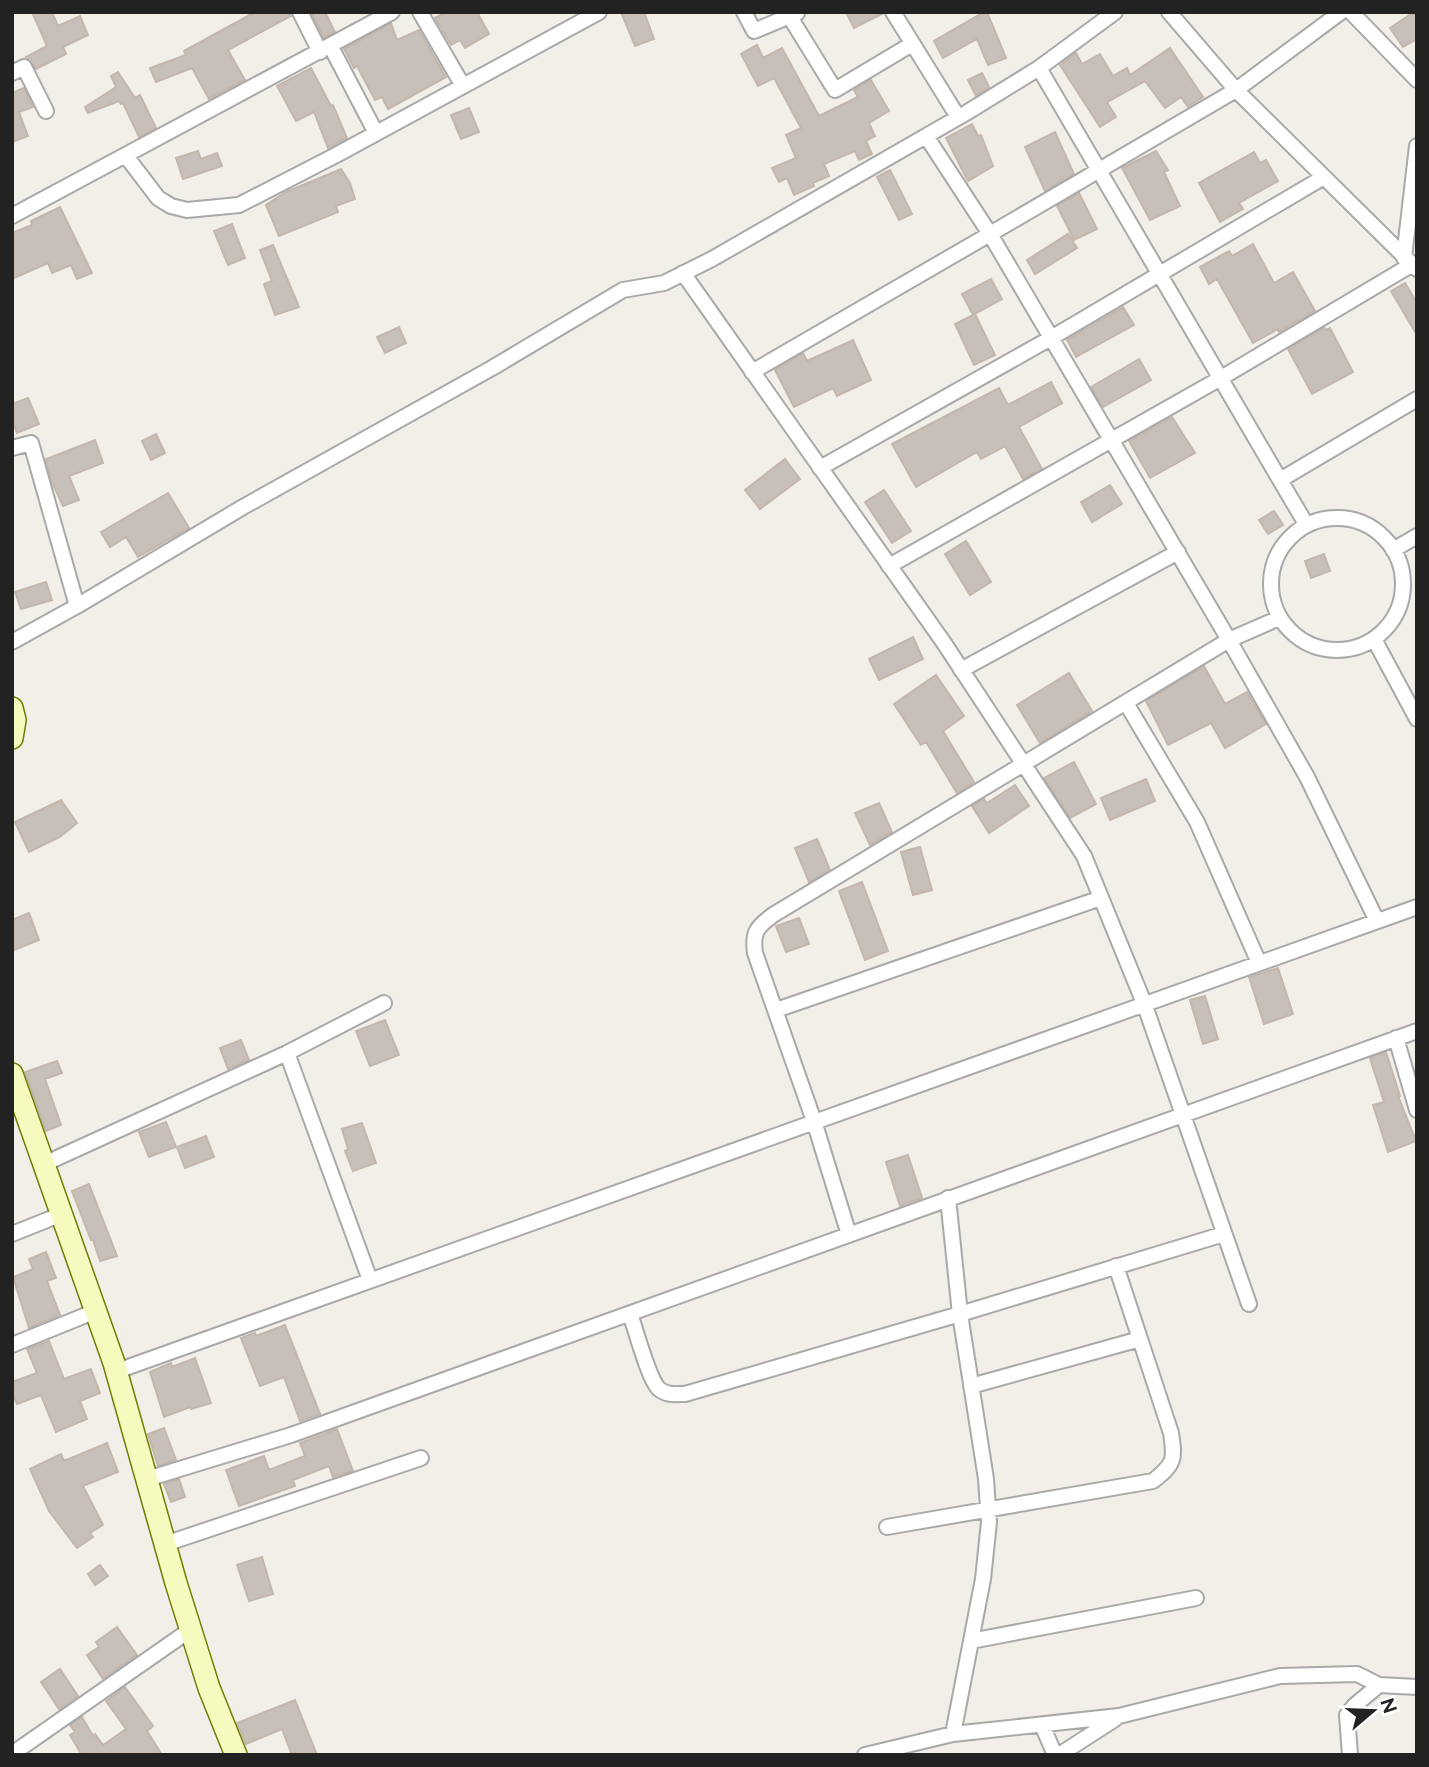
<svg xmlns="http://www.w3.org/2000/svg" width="1429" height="1767" font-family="Raleway,sans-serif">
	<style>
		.building { fill: #c7bfb8; stroke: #c4b6ab; stroke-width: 2 }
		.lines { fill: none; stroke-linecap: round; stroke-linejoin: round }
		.street-casing { stroke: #a9a9a9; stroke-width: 18 }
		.secondary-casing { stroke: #707d05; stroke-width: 24 }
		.street { stroke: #fff; stroke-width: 14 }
		.secondary { stroke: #f7fabf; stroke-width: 21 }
	</style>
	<rect width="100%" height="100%" fill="#f2efe9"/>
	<path class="building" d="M32 12H52L58 26 80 16 88 35 63 47 66 54 36 69 26 57 47 46Z
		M255 12H290L291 16 228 50 245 80 209 99 192 68 156 82 150 68 186 55 184 51Z
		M311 12H325L335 32 324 38Z
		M446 12H477L489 34 465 48 460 40 451 45 435 18Z
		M621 12H644L654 39 635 46Z
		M846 12H883L884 13 854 28Z
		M984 12H987L1006 58 988 65 977 39 943 58 934 41Z
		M1414 12H1417V39L1403 47 1390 28Z
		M391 23 397 40 419 30 446 77 388 109 382 97 375 100 357 66 354 68 344 49Z
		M757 45 763 58 782 48 819 116 858 97 854 90 871 80 889 111 869 123 875 136 866 141 872 154 859 160 855 151 824 164 829 176 813 183 814 186 794 195 787 178 779 182 772 168 796 158 786 135 801 128 774 78 758 86 741 54Z
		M1170 48 1203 97 1188 107 1181 97 1165 108 1145 81 1107 102 1116 117 1100 127 1060 65 1076 53 1082 64 1100 54 1113 76 1127 68 1130 75Z
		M311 68 331 106 333 105 347 138 328 148 314 112 296 121 277 86Z
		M118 72 135 98 140 95 156 128 139 137 123 103 121 104 119 101 88 113 85 107 116 87 111 76Z
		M982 73 989 87 976 96 968 80Z
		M24 88 33 107 19 112 28 136 12 142V93Z
		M469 108 479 132 461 139 451 115Z
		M972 124 978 136 981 135 993 166 968 181 946 138Z
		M1055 132 1074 174 1045 191 1025 147Z
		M198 151 201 159 217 153 222 166 183 179 176 158Z
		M1156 151 1168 170 1164 172 1180 206 1150 220 1122 168Z
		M1254 152 1260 163 1266 160 1278 181 1239 203 1243 209 1220 222 1199 183Z
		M341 169 350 183 355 199 336 206 338 212 279 236 266 205 286 192Z
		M890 170 912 214 899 220 877 177Z
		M1079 193 1097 229 1074 240 1057 206Z
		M60 207 92 273 77 279 71 265 52 273 48 263 12 279V233L32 225 31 221Z
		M232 224 245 258 228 265 214 231Z
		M1068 234 1077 248 1035 274 1027 260Z
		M1253 244 1274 283 1293 272 1315 311 1279 332 1278 329 1253 343 1217 279 1209 284 1200 267 1229 251 1232 256Z
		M273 245 299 307 275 315 264 284 272 281 260 250Z
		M991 279 1002 299 973 315 962 294Z
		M1405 283 1417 303V335L1391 291Z
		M1123 307 1134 325 1076 357 1067 340Z
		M975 314 995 355 974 365 955 324Z
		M399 327 406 343 385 353 377 337Z
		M1324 328 1326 330 1330 328 1353 372 1312 394 1288 349Z
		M853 340 871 380 837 396 833 388 794 407 775 370 803 353 807 361Z
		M1139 359 1151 380 1103 407 1091 387Z
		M1051 382 1062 403 1019 427 1042 469 1023 479 1005 446 981 459 977 452 916 487 892 444 999 388 1008 405Z
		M28 398 39 424 17 433 12 421V404Z
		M1172 417 1195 453 1150 478 1129 441Z
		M156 434 165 453 151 460 142 441Z
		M95 440 103 463 69 476 79 500 63 506 51 480 46 459Z
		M785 459 800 479 760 509 745 490Z
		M1110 485 1122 504 1092 522 1081 502Z
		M884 490 911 531 892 543 865 502Z
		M168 493 189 528 138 557 126 537 110 547 101 532Z
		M1274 511 1283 525 1268 534 1259 520Z
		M966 541 991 582 970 595 945 554Z
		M1324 554 1330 571 1311 578 1305 561Z
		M46 582 52 600 21 609 15 592Z
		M913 637 923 659 879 680 869 659Z
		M1204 666 1225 704 1247 692 1266 724 1225 748 1211 723 1168 745 1146 701Z
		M1069 673 1092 711 1040 743 1017 705Z
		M936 675 964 716 943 731 974 782 957 793 926 742 921 745 894 704Z
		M1074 762 1096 804 1070 818 1044 778Z
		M1146 779 1155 801 1110 820 1101 798Z
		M1015 785 1029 806 989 833 972 806 984 799 987 803Z
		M61 800 77 823 60 837 29 852 15 822Z
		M879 803 892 832 870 845 855 813Z
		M817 839 830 870 809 882 795 848Z
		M920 847 932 890 913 895 901 852Z
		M862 882 888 951 865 960 839 891Z
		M29 913 39 940 12 951V920Z
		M799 918 809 944 786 952 776 926Z
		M1278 968 1293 1014 1264 1024 1249 977Z
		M1205 996 1218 1039 1203 1044 1190 1000Z
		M385 1020 399 1055 370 1066 356 1031Z
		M241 1040 249 1060 228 1069 220 1048Z
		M1386 1052 1400 1096H1398L1416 1141 1388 1152 1373 1105 1384 1102 1370 1058Z
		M57 1061 62 1073 45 1079 61 1125 46 1131 25 1072Z
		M166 1122 176 1147 149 1157 139 1132Z
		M362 1123 376 1163 353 1171 345 1151 348 1149 342 1129Z
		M206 1136 214 1157 185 1168 177 1147Z
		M908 1155 922 1198 900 1206 886 1162Z
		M89 1184 117 1256 100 1261 93 1240H91L72 1191Z
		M46 1252 56 1278 47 1281 60 1315 29 1328 13 1277 33 1269 29 1259Z
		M285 1325 320 1414 300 1421 284 1377 260 1386 241 1338 255 1333 256 1336Z
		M49 1341 64 1379 91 1369 100 1393 80 1401 87 1419 56 1432 41 1395 17 1404 12 1393V1382L37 1373 27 1349Z
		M195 1358 211 1403 191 1409 190 1407 164 1417 150 1372 171 1363 172 1367Z
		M164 1428 176 1460 158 1466 148 1434Z
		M337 1429 353 1471 333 1477 329 1466 293 1480 295 1486 239 1506 226 1470 264 1456 269 1470 305 1456 300 1443Z
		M107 1443 118 1472 83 1486 103 1525 90 1533 93 1537 77 1548 49 1511 30 1469 61 1454 64 1461Z
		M179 1479 185 1497 171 1502 164 1484Z
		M262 1557 273 1594 249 1601 237 1565Z
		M100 1565 108 1576 95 1585 88 1574Z
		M117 1627 137 1655 103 1679 87 1655 99 1647 96 1642Z
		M60 1669 78 1696 59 1709 41 1682Z
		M125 1687 153 1726 147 1731 162 1755H82L70 1735 75 1732 70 1725 82 1717 93 1736 95 1734 103 1745 126 1729 106 1701Z
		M295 1700 317 1755H292L282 1729 246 1744 237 1723Z"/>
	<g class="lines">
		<defs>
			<path id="street" d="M300 12 320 52
				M420 12 463 86
				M744 12 754 31 797 13
				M893 12 958 117
				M1341 12 1236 90 1417 269
				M1351 12 1417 80
				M790 17 835 90 912 44
				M331 47 376 133
				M1039 68 1280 480
				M12 73 24 67 46 111
				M926 136 990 234 1236 90 1169 12
				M126 156 158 198 171 206 187 210 239 205 338 154 599 12
				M12 216 392 12
				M1404 258 1417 146
				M683 273 944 643 1084 856 1144 1003 1249 1304
				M752 372 990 234 1229 640 1307 777 1377 921
				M12 448 31 443 77 606
				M820 468 1051 338 1324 177
				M1271 584a66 66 0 1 1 132 0a66 66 0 1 1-132 0Z
				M1306 524 1280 480 1417 399
				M1393 550 1417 536
				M889 566 1221 378 1411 265
				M1374 639 1417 719
				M12 642 77 606 243 507 492 368 623 290 664 283 712 259 966 113 1039 68 1115 12
				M961 670 1178 552
				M1126 703 1197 822 1259 963
				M776 1010 1101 898
				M1396 1038 1417 1110
				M287 1053 384 1003
				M44 1164 287 1053 370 1280
				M948 1198 960 1314 986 1479 989 1522 983 1579 953 1734
				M12 1234 62 1214
				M849 1235 814 1121 755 953C752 932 757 927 773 915L1229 640 1279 618
				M630 1314C636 1330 648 1377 658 1388 666 1396 676 1394 685 1394L960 1314 1224 1234
				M12 1345 96 1311
				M117 1371 1417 907
				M971 1386 1140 1339
				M147 1479 291 1435 1417 1031
				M887 1527 1153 1481C1175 1464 1175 1459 1171 1433L1116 1266
				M165 1544 421 1458
				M971 1641 1196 1598
				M1042 1725 1055 1755
				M12 1754 190 1630
				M865 1755 953 1734 1119 1716 1280 1676 1357 1674 1379 1685 1417 1687
				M1059 1755 1115 1719
				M1350 1755 1347 1715 1354 1706 1379 1685"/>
			<path id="secondary" d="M12 708 15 720 12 738
				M12 1074 114 1363 176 1583 209 1688 236 1755"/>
		</defs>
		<use href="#street" class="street-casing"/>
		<use href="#secondary" class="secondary-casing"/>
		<use href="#street" class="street"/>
		<use href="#secondary" class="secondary"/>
	</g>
	<rect width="1429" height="1767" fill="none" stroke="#222222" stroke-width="28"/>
	<g transform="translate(1373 1711) rotate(71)" stroke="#ffffff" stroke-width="5" paint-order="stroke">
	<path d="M0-5L12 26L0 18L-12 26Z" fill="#222222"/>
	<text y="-10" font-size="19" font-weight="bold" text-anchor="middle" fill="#222222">N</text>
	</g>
</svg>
